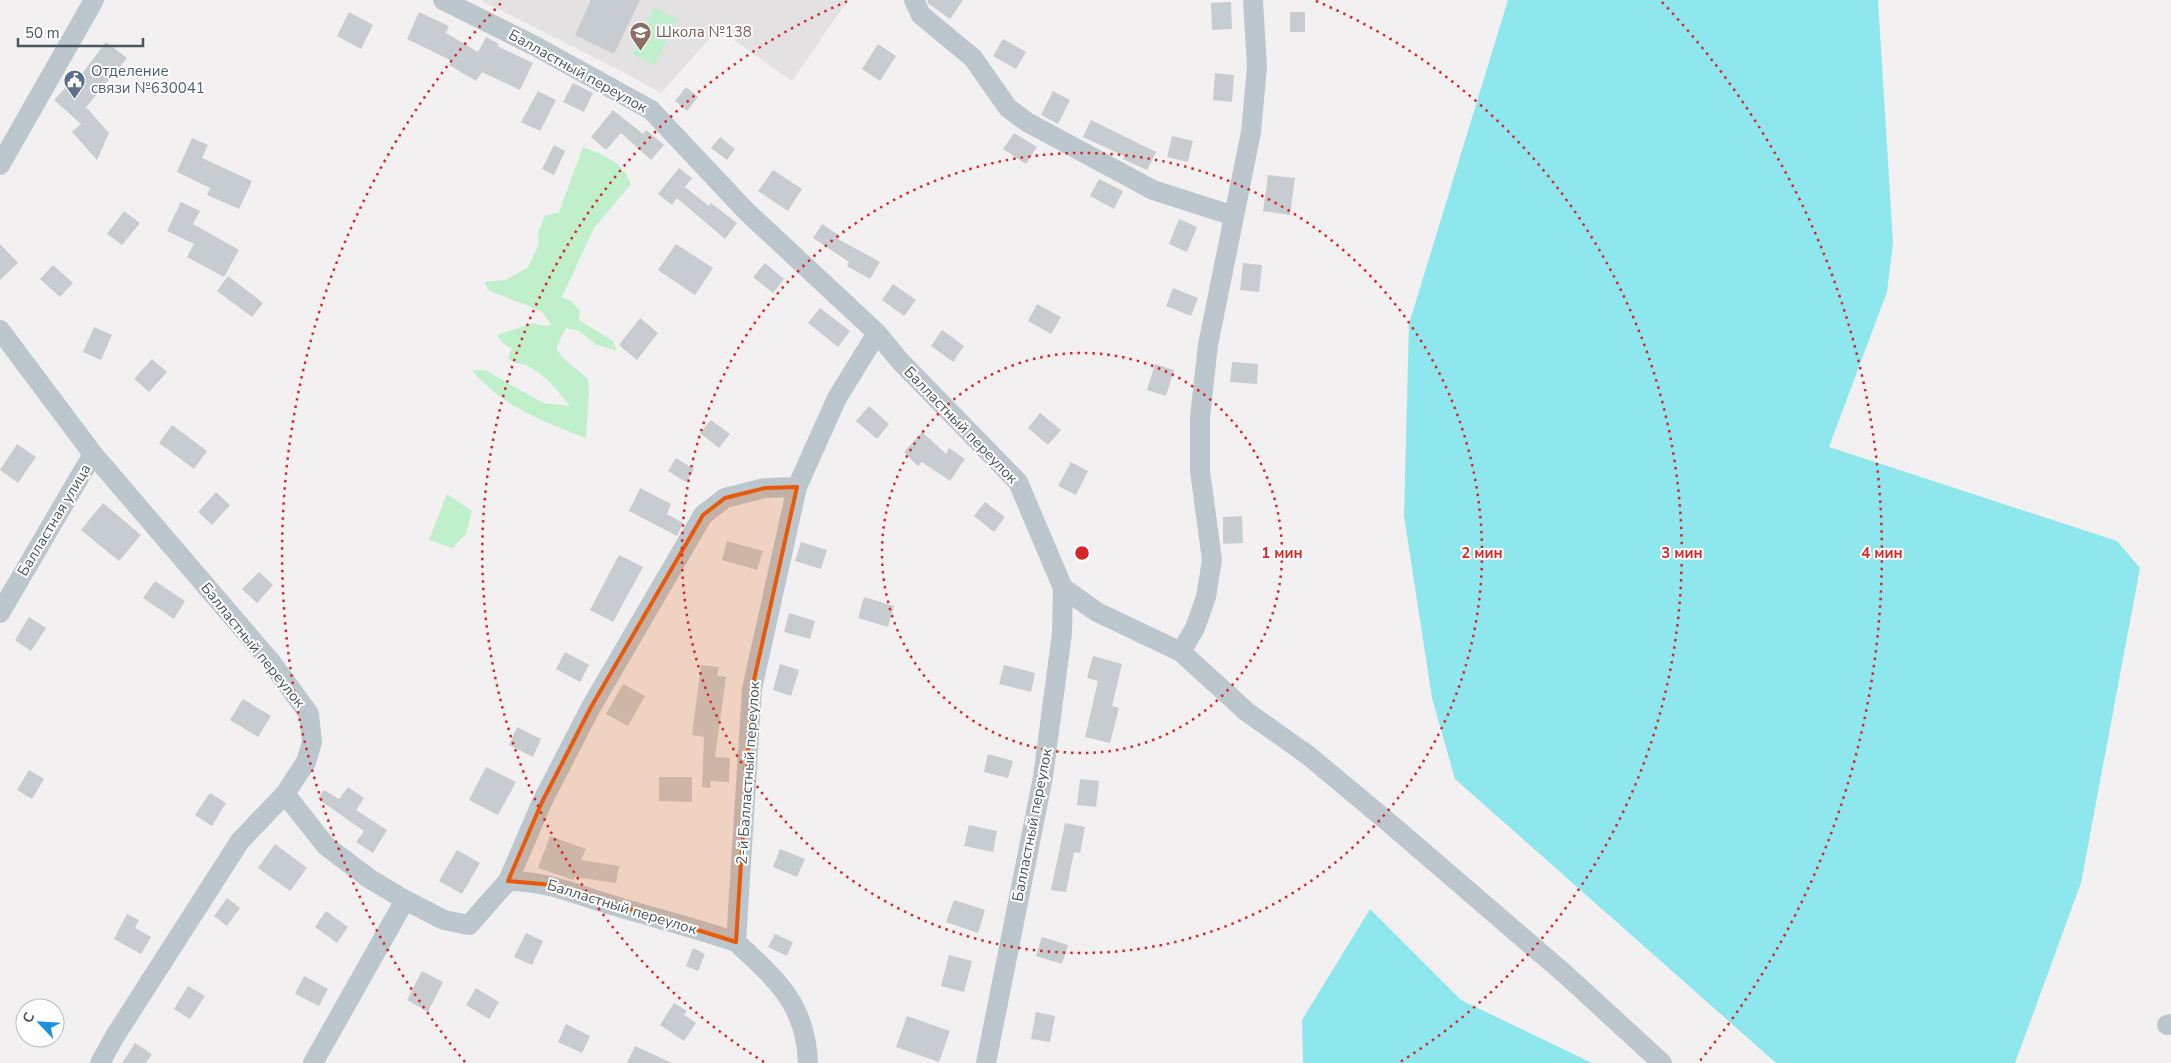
<svg xmlns="http://www.w3.org/2000/svg" width="2171" height="1063" font-family="'Nunito Sans',sans-serif">
	<style>
		.education { fill: #e4e1e3 }
		.green { fill: #c0efcb }
		.water { fill: #8de7ec }
		.building { fill: #c7ccd0 }
		.lines { fill: none; stroke-linecap: round; stroke-linejoin: round }
		.minor { stroke: #bcc7cd; stroke-width: 20 }
		.marked { fill: #e8590c; fill-opacity: 0.2; stroke: #e8590c; stroke-width: 4; stroke-linejoin: round }
		.ring { fill: none; stroke: #d62828; stroke-width: 2.5; stroke-dasharray: 2.5 5 }
		.labels { text-anchor: middle; stroke-width: 4; stroke-linejoin: round; paint-order: stroke }
		.education-label { font-size: 15px; fill: #785e54; stroke: #fff; text-anchor: start }
		.service-label { font-size: 15px; fill: #4e5e75; stroke: #fff; text-anchor: start }
		.street-label { font-size: 15px; fill: #48575e; stroke: #fff }
		.centre { fill: #d62828; stroke: #fff; stroke-width: 2.5 }
		.ring-label { font-size: 15px; text-anchor: middle; font-weight: bold; fill: #d62828; stroke: #fff; stroke-width: 4; stroke-linejoin: round; paint-order: stroke }
	</style>
	<rect width="100%" height="100%" fill="#f3f0f1"/>
	<path class="education" d="M480 0H848L792 81 718 29 661 93 627 74Z"/>
	<path class="green" d="M654 8 677 19 655 65 632 54Z
		M583 147C605 156 622 161 631 184L594 228 562 297 571 301 580 311 579 320 613 341 617 351 597 345 579 331 566 328 556 348 563 358 588 379 589 393 586 438C544 422 501 406 472 370H485L543 403 570 406C559 392 542 371 525 365 517 362 514 364 508 358L512 349 503 343 497 335 533 323 544 326 552 325 541 311 488 290 485 282 506 280 528 267 539 244 538 232 545 216 559 212Z
		M447 494 472 511 466 534 452 548 429 540Z"/>
	<path class="water" d="M1508 0H1878L1893 243 1887 292 1829 447 2117 541 2140 568 2081 883 2015 1063H1776L1455 779 1432 698 1404 516 1409 324Z
		M1370 909 1461 1000 1592 1063H1303L1302 1020Z"/>
	<path class="building" d="M591 0H640L614 54 575 35Z
		M927 0H963L950 19 929 4Z
		M1231 2 1232 29 1212 30 1211 3Z
		M349 12 373 25 361 49 337 36Z
		M419 12 449 26 446 33 478 52 486 37 499 44 497 46 533 63 520 90 482 72 476 81 449 65 452 61 407 39Z
		M1290 12H1305V32H1290Z
		M1003 39 1026 52 1016 69 993 56Z
		M106 42 127 58 86 107 109 133 97 160 72 132 81 124 54 100 79 73 81 75Z
		M878 44 896 56 880 81 862 69Z
		M1215 73 1234 75 1232 102 1213 100Z
		M573 83 593 93 584 112 563 102Z
		M686 87 698 97 687 111 675 101Z
		M538 91 556 100 540 131 521 122Z
		M1053 91 1070 100 1058 124 1041 115Z
		M613 110 643 134 646 130 664 145 651 160 621 133 606 150 591 137Z
		M1091 120 1156 152 1147 170 1123 159 1124 156 1083 137Z
		M1014 133 1037 147 1026 164 1003 149Z
		M1172 136 1193 141 1188 162 1167 157Z
		M720 137 735 149 727 160 711 148Z
		M192 138 208 145 202 158 252 181 239 209 207 195 210 188 177 172Z
		M554 145 565 151 554 175 542 169Z
		M679 168 692 178 685 187 709 206 711 203 737 223 725 239 677 198 672 205 658 194Z
		M773 170 802 189 788 211 758 191Z
		M1268 175 1295 178 1290 215 1263 211Z
		M1099 179 1123 191 1114 209 1090 196Z
		M181 202 200 211 193 224 239 250 224 277 187 257 194 244 167 231Z
		M124 211 140 223 122 245 107 234Z
		M1179 219 1197 227 1187 252 1169 244Z
		M822 224 840 236 838 239 880 262 870 279 847 266 849 262 813 238Z
		M0 244 18 263 0 280Z
		M676 244 713 268 695 295 658 270Z
		M765 263 784 279 773 293 753 277Z
		M1243 263 1262 265 1259 292 1240 290Z
		M53 265 73 283 60 297 40 279Z
		M228 276 263 303 252 317 217 291Z
		M893 284 916 300 904 316 882 300Z
		M1173 288 1198 298 1191 316 1166 306Z
		M1037 304 1061 317 1051 334 1028 321Z
		M820 308 850 331 838 347 808 323Z
		M640 318 658 333 637 360 619 345Z
		M94 327 112 335 101 360 83 352Z
		M942 330 964 346 953 362 931 346Z
		M152 359 167 372 149 392 134 379Z
		M1232 362 1258 364 1257 384 1230 382Z
		M1155 364 1174 370 1166 396 1147 390Z
		M869 406 889 424 877 439 856 421Z
		M1040 413 1061 430 1048 445 1028 428Z
		M711 420 730 434 719 448 700 433Z
		M172 425 207 451 194 469 159 443Z
		M922 432 946 454 949 448 965 459 950 481 922 462 918 466 904 452Z
		M17 444 36 457 18 483 0 470Z
		M676 458 694 469 686 482 668 471Z
		M1071 462 1088 471 1076 495 1058 486Z
		M640 488 671 504 667 514 683 523 677 536 629 511Z
		M216 492 230 505 212 525 198 512Z
		M985 502 1005 517 994 532 974 516Z
		M103 503 141 535 119 561 81 530Z
		M1242 516 1243 543 1223 544V517Z
		M727 541 763 551 757 570 722 560Z
		M801 542 827 550 821 569 795 561Z
		M619 555 643 567 613 622 590 610Z
		M259 572 273 585 257 603 242 589Z
		M155 581 185 601 174 619 143 598Z
		M864 597 894 606 888 627 858 618Z
		M789 613 815 621 810 639 784 632Z
		M29 617 46 628 31 651 15 640Z
		M565 652 589 665 580 682 556 669Z
		M1093 656 1122 664 1112 706 1119 708 1110 743 1085 737 1098 681 1087 678Z
		M780 664 799 670 791 696 773 690Z
		M701 665 719 667 717 676 726 677 715 757 730 758 729 782 711 781 710 788 702 787 704 737 692 735Z
		M1004 665 1035 673 1031 692 999 684Z
		M623 684 645 696 628 726 606 714Z
		M243 699 271 716 258 737 230 720Z
		M517 727 541 739 533 757 509 745Z
		M988 754 1013 761 1008 778 984 772Z
		M486 767 516 782 498 815 469 800Z
		M29 770 44 779 32 799 17 790Z
		M659 777H692V802L659 801Z
		M1080 779 1099 781 1096 807 1077 805Z
		M348 787 364 798 356 810 387 830 373 853 356 842 364 831 318 799 324 790 339 799Z
		M210 793 226 803 212 826 195 815Z
		M1065 823 1085 827 1080 853 1074 852 1066 892 1051 890Z
		M969 825 997 831 993 852 964 846Z
		M550 836 586 849 581 860 619 866 616 883 575 877 574 880 538 868Z
		M275 844 307 868 290 891 258 868Z
		M780 849 805 859 797 877 773 867Z
		M457 850 480 863 462 894 439 881Z
		M227 898 240 908 227 926 214 916Z
		M954 900 985 910 978 933 946 922Z
		M326 911 348 927 337 943 315 927Z
		M127 914 139 920 135 928 151 937 141 954 114 939Z
		M526 933 543 941 532 965 514 957Z
		M775 934 793 942 787 956 768 947Z
		M1042 937 1068 945 1062 964 1036 956Z
		M693 948 705 954 698 971 686 966Z
		M949 955 972 961 964 992 941 986Z
		M422 971 443 982 428 1012 407 1000Z
		M304 976 328 989 319 1006 295 994Z
		M188 986 205 996 190 1019 174 1009Z
		M476 988 499 1002 489 1019 466 1005Z
		M674 1003 687 1011 684 1015 696 1023 684 1041 660 1025Z
		M1036 1012 1055 1016 1050 1042 1031 1039Z
		M907 1016 950 1031 939 1062 896 1047Z
		M566 1024 590 1036 582 1053 558 1042Z
		M135 1043 152 1054 146 1063H122Z
		M635 1046 672 1063H627Z"/>
	<g class="lines">
		<path class="minor" d="M443 0 535 46 651 110 747 212 877 333 899 360 1018 482 1063 588 1062 633 1043 777 986 1063
			M914 0 921 15 973 58 1008 108 1027 122 1153 190 1234 216
			M0 165 94 0
			M0 330 93 454 271 662 309 714 312 742 306 762 285 794 326 846 370 879 405 900 444 920 469 925 508 881C549 881 577 895 615 906 655 918 696 928 736 942
			M1063 588 1097 612 1181 652 1247 712 1309 756 1387 821 1565 974 1662 1063
			M0 613 93 454
			M1181 652 1195 628 1206 597 1212 560 1200 471V417L1208 345 1251 132 1257 67 1253 0
			M508 881 542 802 591 707 703 515 725 498 765 488 797 487
			M2167 1025 2171 1024
			M100 1063 115 1036 240 841 285 794
			M313 1063 405 900
			M808 1063C806 1004 776 979 736 942L752 689 797 487 837 398 877 333"/>
	</g>
	<path class="marked" d="M797 487 752 689 736 942 553 885 508 881 542 802 591 707 703 515 725 498 765 488Z"/>
	<g class="ring">
		<circle cx="1082" cy="553" r="200"/>
		<circle cx="1082" cy="553" r="400"/>
		<path d="M764 1062A600 600 0 0 1 848 1M1316 1A600 600 0 0 1 1400 1062"/>
		<path d="M465 1062A800 800 0 0 1 502 2M1662 2A800 800 0 0 1 1699 1062"/>
	</g>
	<defs>
		<symbol id="school-pin" viewBox="-11 -11 22 30"><path d="M0 17L-7.5 6A9.5 9.5 0 1 1 7.5 6Z" fill="#8d6e63" stroke="#fff"/><path d="M0-5L7-2L0 1L-7-2ZM-4 1L0 2.5L4 1V4Q0 6-4 4Z" fill="#fff"/></symbol>
		<symbol id="civic-pin" viewBox="-11 -11 22 30"><path d="M0 17L-7.5 6A9.5 9.5 0 1 1 7.5 6Z" fill="#5c6f8a" stroke="#fff"/><path d="M-.6-6.5H3V-4.5H.6V-3L4-1V1h2V6H-6V1h2V-1L-.6-3ZM-1.2 2.5V6h2.4V2.5Z" fill="#fff"/></symbol>
	</defs>
	<g fill-rule="evenodd">
		<use href="#school-pin" x="628" y="20" width="25" height="34"/>
		<use href="#civic-pin" x="62" y="68" width="25" height="34"/>
	</g>
	<g class="labels">
		<g class="education-label">
			<text x="656" y="37">Школа №138</text>
		</g>
		<g class="service-label">
			<text x="91" y="76">Отделение<tspan x="91" dy="17">связи №630041</tspan></text>
		</g>
		<g class="street-label">
			<text transform="translate(578 71) rotate(29)" y="5">Балластный переулок</text>
			<text transform="translate(961 425) rotate(46)" y="5">Балластный переулок</text>
			<text transform="translate(54 520) rotate(-59)" y="5">Балластная улица</text>
			<text transform="translate(253 645) rotate(51)" y="5">Балластный переулок</text>
			<text transform="translate(748 773) rotate(-86)" y="5">2-й Балластный переулок</text>
			<text transform="translate(1032 825) rotate(-79)" y="5">Балластный переулок</text>
			<text transform="translate(622 907) rotate(17)" y="5">Балластный переулок</text>
		</g>
	</g>
	<circle cx="1082" cy="553" r="8" class="centre"/>
	<g class="ring-label">
		<text x="1282" y="558">1 мин</text>
		<text x="1482" y="558">2 мин</text>
		<text x="1682" y="558">3 мин</text>
		<text x="1882" y="558">4 мин</text>
	</g>
	<g transform="translate(40 1023) rotate(295)"><circle r="24" fill="#ffffff" stroke="#b6bcbf"/>
	<path d="M0-4L9 19L0 12L-9 19Z" fill="#1b91e2"/>
	<text y="-8" font-size="14" font-weight="bold" text-anchor="middle" fill="#48575e">С</text>
	</g>
	<path d="M18 38v8h125v-8" fill="none" stroke="#48575e" stroke-width="2.5"/>
	<text x="25" y="38" font-size="15" fill="#48575e" stroke="#ffffff" stroke-width="4" paint-order="stroke">50 m</text>
</svg>
